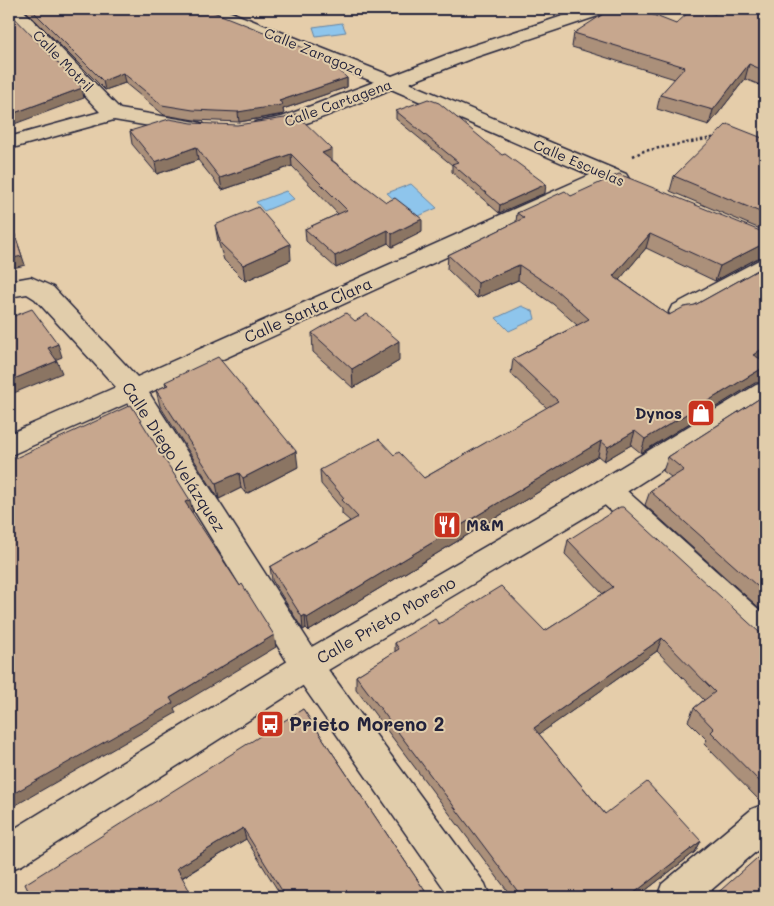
<svg xmlns="http://www.w3.org/2000/svg" width="774" height="906" font-family="Mali,sans-serif">
	<style>
		.water { fill: #8ec5ec; stroke: #6384a5 }
		.lines { fill: none; stroke-linecap: round; stroke-linejoin: round }
		.minor-casing { stroke: #22223b; stroke-width: 3 }
		.tertiary-casing { stroke: #22223b; stroke-width: 3 }
		.path { stroke: #22223b; stroke-width: 2.5; stroke-dasharray: 2.5 2.5; stroke-linecap: butt }
		.minor { fill: #e1cdab; fill-rule: evenodd }
		.tertiary { fill: #e1cdab; fill-rule: evenodd }
		.wall { fill: #ab907a; stroke: #22223b }
		.shaded-wall { fill: #8b7563; stroke: #22223b }
		.building { fill: #c7a78e; stroke: #22223b }
		.labels { text-anchor: middle; stroke-width: 4; stroke-linejoin: round; paint-order: stroke }
		.far-street-label { font-size: 14px; fill: #22223b; stroke: #e1cdab }
		.street-label { font-size: 16px; fill: #22223b; stroke: #e1cdab }
		.poi-label { font-size: 16px; font-weight: bold; fill: #22223b; stroke: #e1cdab; text-anchor: end }
		.near-poi-label { font-size: 19px; font-weight: bold; fill: #22223b; stroke: #e1cdab; text-anchor: start }
	</style>
	<rect width="100%" height="100%" fill="#e5cdaa"/>
	<filter id="ink" filterUnits="userSpaceOnUse"><feTurbulence type="fractalNoise" baseFrequency=".02" numOctaves="2"/><feDisplacementMap in="SourceGraphic" scale="10" xChannelSelector="R" yChannelSelector="G"/><feConvolveMatrix kernelMatrix="1 2 1 2 8 2 1 2 1" color-interpolation-filters="sRGB"/></filter>
	<g filter="url(#ink)">
		<path class="water" d="M342 23 346 32 316 36 313 27Z
			M411 184 437 208 414 218 387 193Z
			M286 191 294 199 264 211 256 202Z
			M522 306 533 311 535 319 509 331 496 318Z"/>
		<g class="lines">
			<defs>
				<path id="minor" d="M9 9H22L120 109 197 122 204 124 207 128 204 132 197 134 114 120 9 149V137L100 112 9 16Z
					M199 9H223L392 76 459 50 584 9H610L607 13 473 58 409 83 626 174 629 179 626 184 618 185 608 183 149 393 318 656 485 884 490 897H450L296 676 128 403 9 456V434L116 387 35 299 27 294 9 297V281L31 277 53 287 137 377 590 175 391 89C359 102 286 138 255 130L252 126 255 122 282 117 374 82 202 13Z
					M765 258V276L690 318 681 320 672 318 669 312 672 306 757 261Z
					M607 479 617 482 765 615V648L754 644 597 498 593 490 597 482Z
					M765 804V844L703 897H657L662 884 752 809Z"/>
				<path id="tertiary" d="M765 383V404L617 498 318 676 22 865 9 870V832L296 656 597 482 756 385Z"/>
			</defs>
			<use href="#minor" class="minor-casing"/>
			<use href="#tertiary" class="tertiary-casing"/>
			<path class="path" d="M633 156 644 151 717 137"/>
			<use href="#minor" class="minor"/>
			<use href="#tertiary" class="tertiary"/>
		</g>
		<path class="wall" d="M24 9H206L347 78V87L283 109 284 114 282 115 239 122 194 120 164 115 125 83 105 90Z
			M227 9H236V12Z
			M715 14H765V87L745 79 709 125 657 109 660 95 675 79 572 47 574 33 676 24Z
			M396 111 545 193 499 213 452 172V165L396 119Z
			M130 131 332 160 422 232 392 247 388 243 336 268 306 241 305 229 338 214 292 166 222 190 198 160 157 174 132 144Z
			M765 139V231L670 191 674 176Z
			M571 196 765 233V257L764 256 756 259 715 281 646 248 619 280 669 315 695 305 765 266V359L763 360 755 383 641 453 631 445 604 461 598 456 309 631 306 628 303 630 272 580 270 567 350 521 342 514V509L321 484 320 470 394 455 424 478 547 408 511 374 513 359 577 325 553 304 518 280 477 298 447 269 448 255 516 222 517 213Z
			M215 225 291 260 245 281 224 260 218 241Z
			M312 333 399 361 353 388 313 352Z
			M165 382 298 467 246 494 241 488 219 499 160 406 156 390 166 386Z
			M765 395V613L645 505 650 491 671 477 663 471 668 457Z
			M568 540 759 632 765 634V803H762L704 744 707 740 688 721 694 708 704 700 657 651 539 734 605 814 701 841 695 852 637 897H512L356 689V676L395 652V643L439 624 545 631 603 594 565 554Z
			M303 709 429 897H282L246 839 182 878 31 897Z"/>
		<path class="shaded-wall" d="M749 64 745 79 709 125 713 110Z
			M123 73 125 83 105 90 103 81Z
			M347 78V87L283 109 284 114 239 122 238 112 279 101Z
			M82 88 84 98 9 126V115Z
			M196 147 198 160 157 174 155 162Z
			M332 149V162L322 153Z
			M291 154 292 166 222 190 220 178Z
			M546 184 545 193 499 213 500 205Z
			M9 217 25 265 9 269Z
			M422 219V232L392 247V234Z
			M388 230V243L336 268 335 256Z
			M650 234 646 248 610 291 613 276Z
			M765 243V254L764 256 756 259 715 281 720 266Z
			M290 244 291 260 245 281 243 265Z
			M519 265 518 280 477 298 478 283Z
			M399 341V361L353 388 352 369Z
			M58 344 62 357 52 361 48 348Z
			M765 347V359L748 369 753 355Z
			M57 361 62 373 9 395V381Z
			M765 368V382L755 383 641 453 645 439 761 369Z
			M635 431 631 445 604 461 608 447Z
			M601 441 598 456 309 631 307 618Z
			M296 451 298 467 246 494 243 478Z
			M239 473 241 488 219 499 216 483Z
			M190 500 193 512 188 514 185 502Z
			M305 615 306 628 303 630 302 617Z
			M274 635 276 647 174 708 176 713 9 809V796Z
			M662 638 657 651 531 740 534 728Z
			M243 828 246 839 181 878 177 868Z
			M701 841 695 852 637 897H629Z"/>
		<path class="building" d="M31 9H206L324 56 347 78 279 101 283 104 281 105 238 112 193 110 162 105 123 73 103 81Z
			M611 9H638L676 24 692 9H697L715 14 719 9H748L765 14V71L749 64 713 110 660 95 685 67 574 33Z
			M9 12 82 88 9 115Z
			M428 99 439 103 502 155 505 154 546 184 500 205 452 164 458 162 396 111Z
			M296 114 332 149 322 153 386 202 395 198 422 219 392 234 388 230 335 256 305 229 347 210 291 154 220 178 196 147 155 162 130 131 169 119 192 123 237 125 285 118Z
			M727 124 765 139V214L674 176Z
			M619 174 765 233V243L720 266 650 234 613 276 669 315 684 307 695 305 765 266V347L753 355 765 361V368L761 369 645 439 635 431 608 447 601 441 307 618 305 615 302 617 270 567 358 517 342 500 344 498 320 470 379 439 394 455 399 452 424 478 558 401 513 359 589 319 555 289 519 265 478 283 448 255 524 218 517 213 565 191 571 196Z
			M258 207 290 244 243 265 221 244 215 225Z
			M9 218 22 256 9 259Z
			M32 309 58 344 48 348 57 361 9 381V318Z
			M346 313 355 321 367 314 399 341 352 369 312 333Z
			M218 357 296 451 243 478 239 473 216 483 156 390 168 385 165 382Z
			M765 395V593L650 491 684 470 668 457Z
			M131 405 190 500 185 502 240 586 242 584 274 635 170 698 173 703 9 796V461Z
			M620 507H623L759 632 765 634V787L711 732 714 729 694 708 715 692 662 638 534 728 605 814 647 782 701 841 629 897H522L356 676 399 649 395 643 435 619 439 624 501 586 545 631 613 587 568 540Z
			M303 709 429 897H286L243 828 177 868 193 897H31L25 884Z
			M765 851V897H713Z"/>
	</g>
	<defs>
		<symbol id="shop-square" viewBox="-11 -11 22 22"><rect x="-9" y="-9" width="18" height="18" rx="4" fill="#c8321e" stroke="#e1cdab"/><path d="M-5-2.5h2.3a2.7 3.5 0 0 1 5.4 0H5L5.5 6h-11ZM-1.5-2.5h3a1.5 2.3 0 0 0-3 0Z" fill="#fff"/></symbol>
		<symbol id="restaurant-square" viewBox="-11 -11 22 22"><rect x="-9" y="-9" width="18" height="18" rx="4" fill="#c8321e" stroke="#e1cdab"/><path d="M-5-6h1v4h1v-4h1v4h1v-4h1v5L-1.5 .5V6h-2V.5L-5-1ZM5-6V6H3V1.5H1.5Q1.5-4 5-6Z" fill="#fff"/></symbol>
		<symbol id="bus-square" viewBox="-11 -11 22 22"><rect x="-9" y="-9" width="18" height="18" rx="4" fill="#c8321e" stroke="#e1cdab"/><path d="M-5-6H5V4H4V6H2V4H-2V6H-4V4H-5ZM-3.5-4V0h7V-4ZM-3.5 1.2v1.5H-2V1.2ZM2 1.2v1.5H3.5V1.2Z" fill="#fff"/></symbol>
	</defs>
	<g fill-rule="evenodd">
		<use href="#shop-square" x="685" y="397" width="32" height="32"/>
		<use href="#restaurant-square" x="431" y="509" width="32" height="32"/>
		<use href="#bus-square" x="254" y="708" width="32" height="32"/>
	</g>
	<g class="labels">
		<g class="far-street-label">
			<text transform="translate(314 52) rotate(22)" y="5">Calle Zaragoza</text>
			<text transform="translate(63 61) rotate(46)" y="5">Calle Motril</text>
			<text transform="translate(338 103) rotate(-20)" y="5">Calle Cartagena</text>
			<text transform="translate(579 163) rotate(23)" y="5">Calle Escuelas</text>
		</g>
		<g class="street-label">
			<text transform="translate(308 310) rotate(-24)" y="6">Calle Santa Clara</text>
			<text transform="translate(174 457) rotate(57)" y="6">Calle Diego Velázquez</text>
			<text transform="translate(386 620) rotate(-30)" y="6">Calle Prieto Moreno</text>
		</g>
		<g class="poi-label">
			<text x="682" y="419">Dynos</text>
			<text x="466" y="531" text-anchor="start">M&amp;M</text>
		</g>
		<g class="near-poi-label">
			<text x="289" y="731">Prieto Moreno 2</text>
		</g>
	</g>
	<rect width="774" height="906" fill="none" stroke="#e1cdab" stroke-width="30"/>
	<rect x="15" y="15" width="744" height="876" fill="none" stroke="#22223b" stroke-width="2" filter="url(#ink)"/>
</svg>
